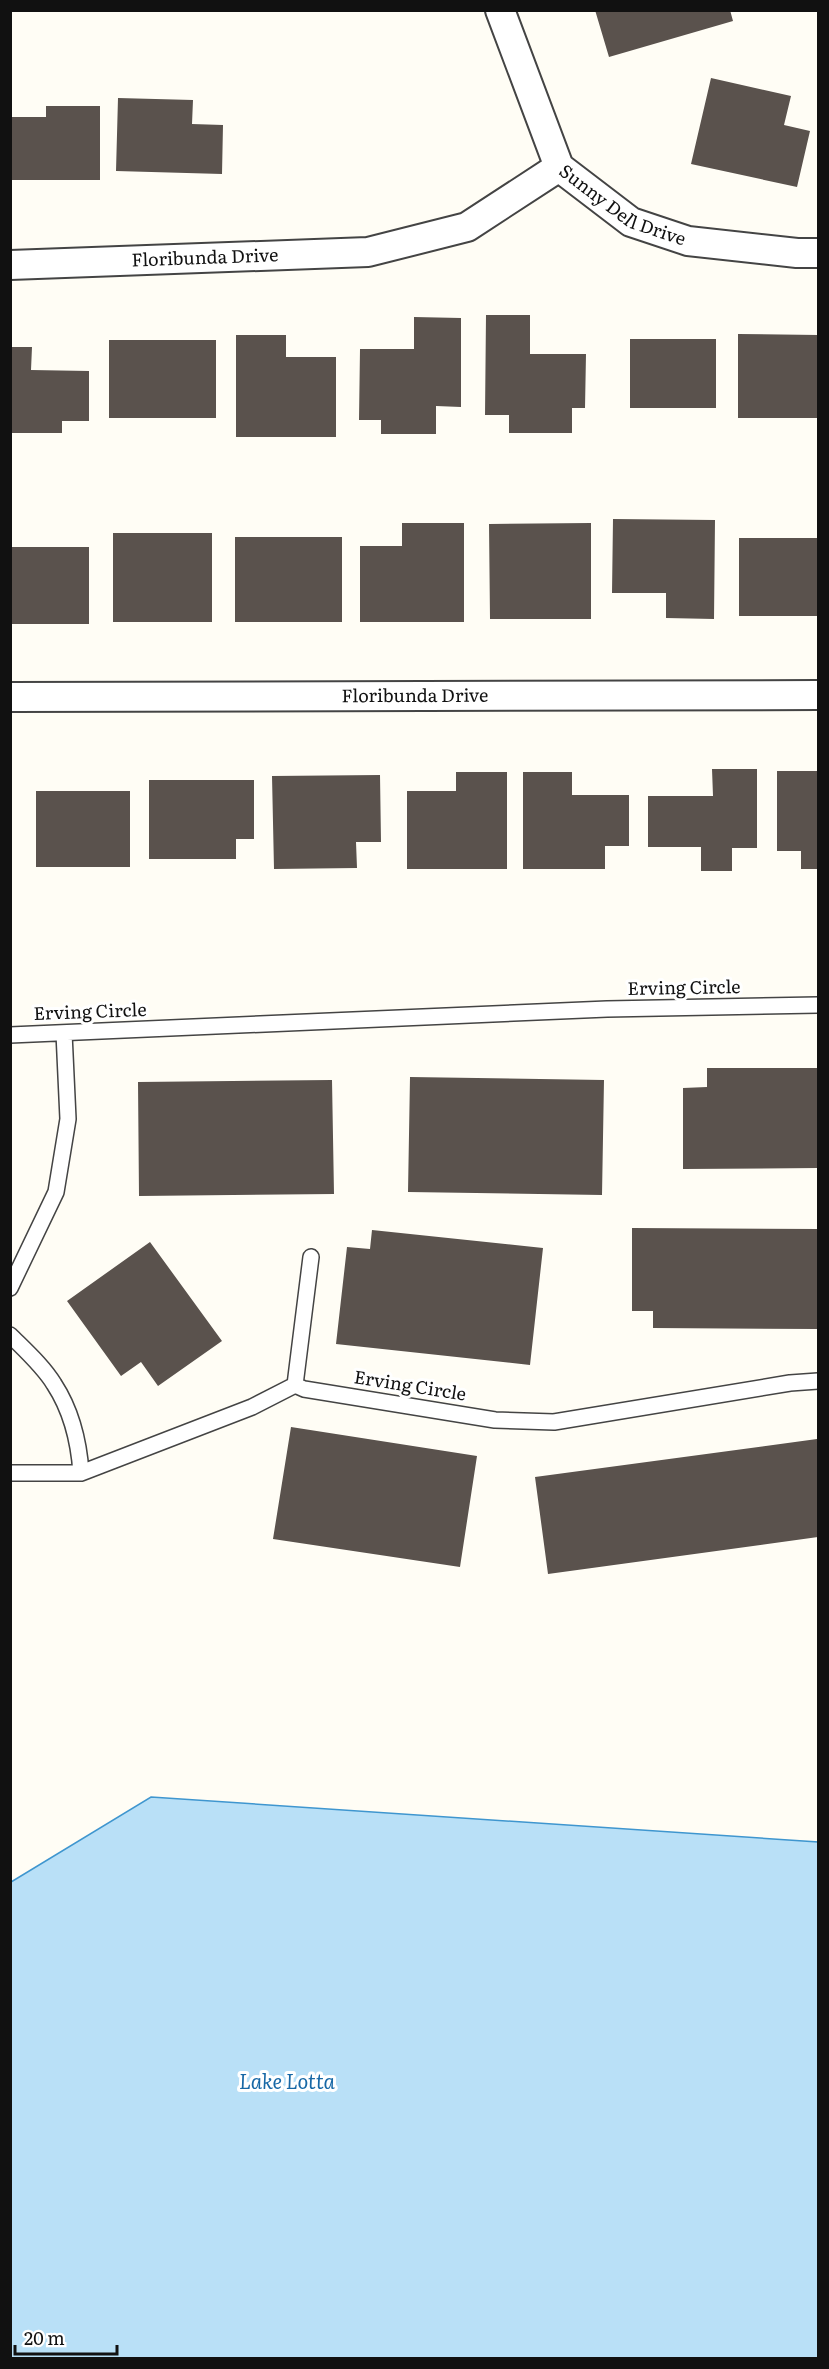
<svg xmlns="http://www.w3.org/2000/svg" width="829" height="2369" font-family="Literata,serif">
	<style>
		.water { fill: #b9e0f7; stroke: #3f96cf; stroke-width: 1.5 }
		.building { fill: #5a524d }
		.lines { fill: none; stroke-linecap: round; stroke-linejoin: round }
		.lane-casing { stroke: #444; stroke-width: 18 }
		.street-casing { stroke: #444; stroke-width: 32 }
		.lane { stroke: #fff; stroke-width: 15 }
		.street { stroke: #fff; stroke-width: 28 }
		.labels { text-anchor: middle; stroke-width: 6; stroke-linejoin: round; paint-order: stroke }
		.street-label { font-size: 18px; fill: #111; stroke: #fff }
		.water-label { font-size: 20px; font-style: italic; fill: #1768a6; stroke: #fff }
	</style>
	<rect width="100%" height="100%" fill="#fffdf5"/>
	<path class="water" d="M151 1797 818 1842V2358H11V1882Z"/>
	<path class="building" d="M595 10H730L733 21 609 57Z
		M711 78 791 96 784 125 810 131 797 187 691 164Z
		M118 98 193 100 192 124 223 125 222 174 116 171Z
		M46 106H100V180H10V117H46Z
		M486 315H530V354H586L585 408H572V433H509V415H485Z
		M414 317 461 318V407L436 406V434H381V420H359L360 349H414Z
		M738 334 818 335V418H738Z
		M236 335H286V357H336V437H236Z
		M630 339H716V408H630Z
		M109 340H216V418H109Z
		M10 347H32L31 370 89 371V421H62V433H10Z
		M613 519 715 520 714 619 666 618V593H612Z
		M402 523H464V622H360V546H402Z
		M591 523V619H490L489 524Z
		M113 533H212V622H113Z
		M235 537H342V622H235Z
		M739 538H818V616H739Z
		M10 547H89V624H10Z
		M712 769H757V848H732V871H701V847H648V796H713Z
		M777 771H818V869H801V851H777Z
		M456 772H507V869H407V791H456Z
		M523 772H572V795H629V846H605V869H523Z
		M380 775 381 842H356L357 868 274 869 272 776Z
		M149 780H254V839H236V859H149Z
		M36 791H130V867H36Z
		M707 1068H818V1168L683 1169V1088L707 1087Z
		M410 1077 604 1080 602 1195 408 1192Z
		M332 1080 334 1194 139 1196 138 1082Z
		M632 1228 818 1229V1329L653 1328V1311H632Z
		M372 1230 543 1248 530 1365 336 1344 347 1247 370 1249Z
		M150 1242 222 1341 158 1386 141 1362 121 1376 67 1301Z
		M291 1427 477 1456 460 1567 273 1539Z
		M817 1439 818 1537 548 1574 535 1477Z"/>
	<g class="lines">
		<defs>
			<path id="lane" d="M10 1035 607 1009 818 1005
				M10 1288 56 1192 68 1119 64 1033
				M10 1335C25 1350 43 1366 54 1384 71 1410 79 1442 81 1473
				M295 1385 311 1257
				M10 1473H81L252 1407 295 1385 304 1389 495 1420 554 1422 790 1383 818 1381"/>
			<g id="street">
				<path id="s1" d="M500 10 559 167 631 222 688 241 797 253H818"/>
				<path id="s2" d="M10 265 368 252 467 227 559 167"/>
				<path id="s3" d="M10 697 818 695"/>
			</g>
		</defs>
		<use href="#lane" class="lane-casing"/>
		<use href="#street" class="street-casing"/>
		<use href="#lane" class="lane"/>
		<use href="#street" class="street"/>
	</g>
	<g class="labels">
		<g class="street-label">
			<text dy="6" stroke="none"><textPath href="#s1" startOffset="243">Sunny Dell Drive</textPath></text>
			<text dy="6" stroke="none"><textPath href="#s2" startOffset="195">Floribunda Drive</textPath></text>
			<text dy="6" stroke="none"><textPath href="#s3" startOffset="405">Floribunda Drive</textPath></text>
			<text transform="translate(684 988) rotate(-1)" y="6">Erving Circle</text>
			<text transform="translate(90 1012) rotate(-2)" y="6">Erving Circle</text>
			<text transform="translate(410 1386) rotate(9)" y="6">Erving Circle</text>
		</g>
		<g class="water-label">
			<text x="287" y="2089">Lake Lotta</text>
		</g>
	</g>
	<rect width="829" height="2369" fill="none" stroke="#111111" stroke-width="24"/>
	<path d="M15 2345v9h102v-9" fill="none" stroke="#111111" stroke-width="3"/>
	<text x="24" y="2345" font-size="18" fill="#111111" stroke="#ffffff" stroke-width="4.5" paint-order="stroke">20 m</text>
</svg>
